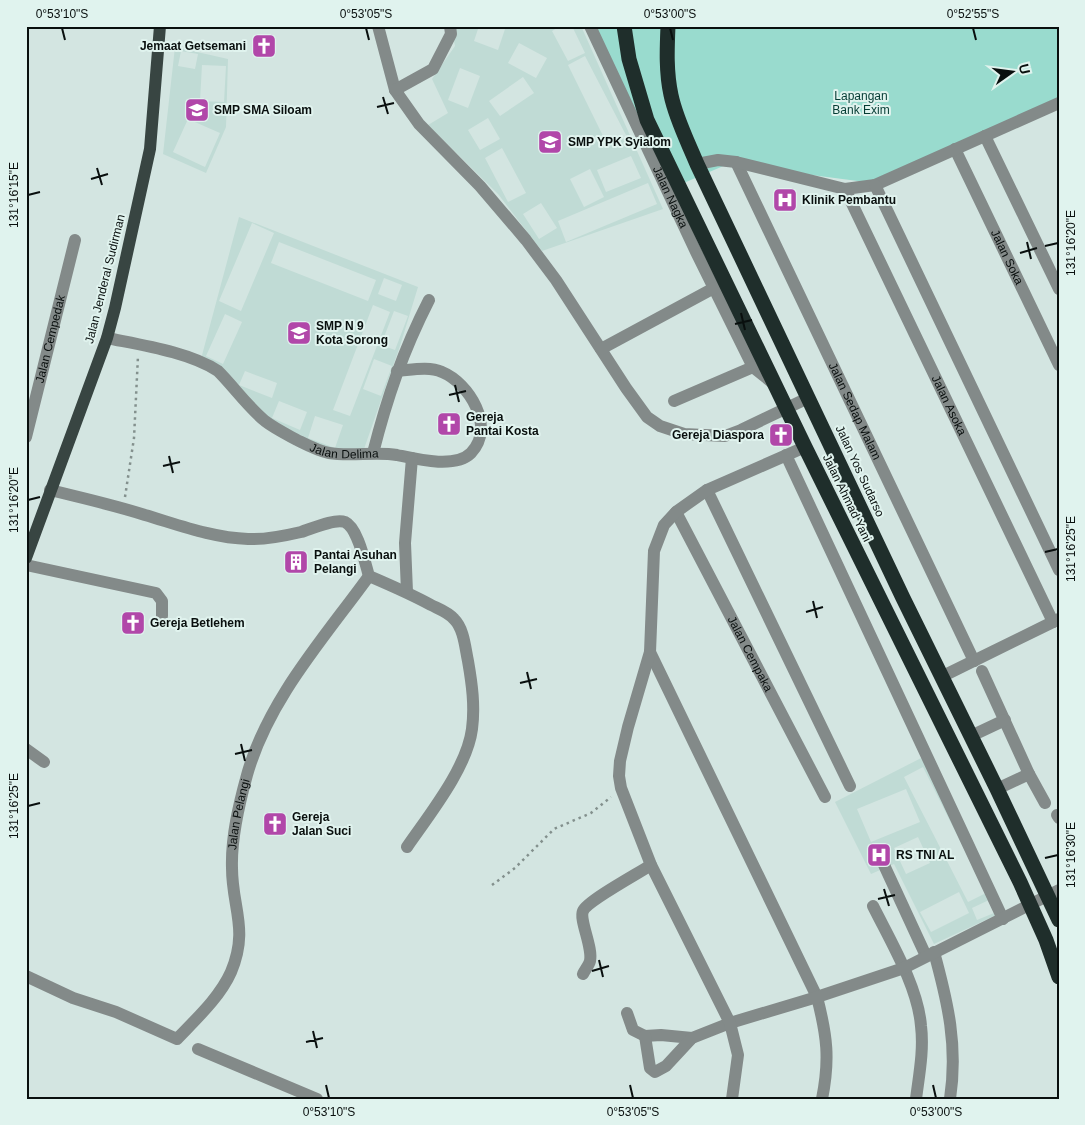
<svg xmlns="http://www.w3.org/2000/svg" width="1085" height="1125" font-family="Helvetica,sans-serif">
	<style>
		.built { fill: #c0dbd5; fill-rule: evenodd }
		.green { fill: #99dbce }
		.lines { fill: none; stroke-linecap: round; stroke-linejoin: round }
		.path { stroke: #83908d; stroke-width: 2.5; stroke-dasharray: 2.5 4; stroke-linecap: butt }
		.minor { stroke: #838a89; stroke-width: 12 }
		.major { stroke: #384542; stroke-width: 12 }
		.highway { stroke: #1f2e2b; stroke-width: 15 }
		.ticks { fill: none; stroke: #090f0e; stroke-width: 2 }
		.labels { text-anchor: middle; stroke-width: 4; stroke-linejoin: round; paint-order: stroke }
		.poi-label { font-size: 12px; font-weight: bold; fill: #090f0e; stroke: #e0f3ee; text-anchor: start }
		.park-label { font-size: 12px; fill: #053c34; stroke: #e0f3ee }
		.street-label { font-size: 12px; fill: #090f0e; stroke: #e0f3ee }
		.neatline { fill: none; stroke: #090f0e; stroke-width: 2 }
		.ticks-label { font-size: 12px; text-anchor: middle; fill: #090f0e }
	</style>
	<rect width="100%" height="100%" fill="#d3e5e1"/>
	<path class="built" d="M451 26H479L474 41 498 50 506 26H560L552 31 568 61 585 53 572 26H581L663 209 542 251 498 194 428 125 448 113 432 79 455 46ZM519 43 547 58 536 78 508 63ZM585 56 627 137 608 146 568 65ZM460 68 480 76 468 108 448 100ZM523 77 534 93 500 116 489 101ZM488 118 500 139 480 150 468 130ZM502 148 526 193 508 202 485 158ZM631 156 641 178 606 192 597 170ZM590 169 604 197 584 207 570 179ZM648 183 657 204 566 242 558 221ZM541 203 557 228 539 239 523 214Z
		M175 47 228 59 226 127 206 173 163 154ZM181 51 198 54 195 69 178 66ZM202 65 226 66 224 102 200 101ZM188 119 220 133 205 167 173 152Z
		M239 217 418 287 400 346 364 449 332 452 268 419 201 359ZM252 223 274 233 241 311 219 301ZM279 242 376 280 368 301 271 263ZM384 278 402 285 396 301 378 294ZM373 305 390 312 350 416 333 410ZM394 311 408 316 395 350 381 345ZM225 314 242 322 223 364 206 356ZM374 359 392 366 381 396 363 389ZM245 371 277 383 272 398 239 385ZM279 401 307 412 300 430 272 418ZM315 416 343 425 335 448 308 438Z
		M931 753 1005 911 934 944 894 864 871 874 835 802ZM923 767 986 893 968 902 904 777ZM906 789 920 822 871 842 857 809ZM918 837 930 863 906 874 894 848ZM959 892 969 913 931 932 920 912ZM989 900 994 913 977 920 972 908Z"/>
	<path class="green" d="M594 26H1059V100L873 183 728 164 665 191Z"/>
	<g class="lines">
		<path class="path" d="M125 497 134 438 138 356
			M492 885 515 868 554 829 591 813 611 797"/>
		<g class="minor">
			<path d="M378 26 395 90 419 124 480 186 526 240 556 280 626 388 647 417 660 426 684 434 725 436 741 430 808 398"/>
			<path id="s1" d="M590 26 697 254 753 367 774 384"/>
			<path d="M395 90 433 69 451 34 450 26"/>
			<path d="M985 136 1059 289"/>
			<path id="s2" d="M955 149 1059 365"/>
			<path id="s3" d="M736 162 974 661"/>
			<path d="M697 164 718 160 736 162 845 189 875 185 1059 103"/>
			<path d="M875 185 1059 570"/>
			<path id="s4" d="M845 189 1053 622"/>
			<path id="s5" d="M107 338C141 345 189 352 218 371 234 387 247 406 265 421 274 428 286 434 297 440 307 445 318 451 329 453 351 457 375 451 397 455 416 459 455 469 471 453 496 427 469 383 442 372 429 366 411 370 397 371"/>
			<path d="M601 349 714 288"/>
			<path d="M674 401 753 367"/>
			<path id="s6" d="M26 437 75 240"/>
			<path d="M373 453C387 398 403 351 429 300"/>
			<path d="M786 455 1003 919"/>
			<path d="M50 490C82 498 114 505 145 515 179 525 213 538 248 539 266 540 284 536 301 532 311 529 335 518 345 522 358 528 365 563 369 576 390 585 411 594 431 605 439 609 448 612 454 619 464 629 465 647 468 661 472 684 475 706 472 729 467 768 429 815 407 847"/>
			<path d="M707 490 850 786"/>
			<path id="s7" d="M676 512 825 797"/>
			<path d="M26 565 156 593 162 601V616"/>
			<path d="M407 592 405 543 412 458"/>
			<path d="M650 652 817 997C827 1036 830 1059 822 1099"/>
			<path d="M982 671 1029 774"/>
			<path d="M941 677 1059 619"/>
			<path d="M971 736 1005 720"/>
			<path d="M26 749 44 762"/>
			<path d="M997 789 1029 774 1045 803"/>
			<path d="M1057 815 1059 818"/>
			<path d="M884 865 926 956"/>
			<path d="M873 906C891 942 918 987 921 1026 924 1050 919 1075 916 1099"/>
			<path d="M934 952C948 1003 958 1046 950 1099"/>
			<path d="M583 974C585 970 589 965 590 961 593 947 579 920 583 911 587 901 639 873 651 865"/>
			<path id="s8" d="M26 976 73 998 116 1012 177 1039C196 1019 220 997 231 972 249 929 232 908 232 868 231 837 239 804 247 775 268 700 324 638 369 576"/>
			<path d="M627 1013 633 1030 645 1036 661 1035 692 1038"/>
			<path d="M645 1036 650 1068 655 1072 666 1066 692 1038 730 1023 817 997 904 968 1059 890"/>
			<path d="M198 1049 317 1099"/>
			<path d="M732 1099 738 1055 730 1023 651 865 621 788 619 776 620 761 628 727 650 652 654 551 664 525 676 512 707 490 805 447"/>
		</g>
		<path class="major" d="M26 558 107 338 115 308 150 149 160 26"/>
		<path class="highway" d="M624 26 629 59 647 120 805 447 1020 882 1046 940 1059 977
			M668 26C667 49 666 72 671 95 676 119 688 142 697 164L903 598 997 789 1059 920"/>
	</g>
	<path class="ticks" d="M62 28 65 40M366 28 369 40M670 28 673 40M973 28 976 40M383 97 388 114M377 107 394 103M97 168 102 185M91 179 108 174M28 195 40 192M1027 242 1031 259M1045 246 1058 243M1020 253 1037 248M741 313 745 330M735 324 752 320M455 385 459 402M449 395 466 391M169 456 173 473M163 466 180 462M28 500 40 497M1045 552 1058 549M813 601 817 618M806 612 823 607M527 672 531 689M520 683 537 679M241 744 245 761M235 754 252 750M28 806 40 803M1045 858 1058 855M884 889 889 906M878 899 895 895M599 960 603 977M592 971 609 966M313 1031 317 1048M306 1042 323 1038M326 1085 329 1098M630 1085 633 1098M933 1085 936 1098"/>
	<defs>
		<symbol id="church-square" viewBox="-11 -11 22 22"><rect x="-9" y="-9" width="18" height="18" rx="4" fill="#b147a9" stroke="#e0f3ee"/><path d="M-1.2-6h2.4v3.5h3.3v2.4h-3.3V6h-2.4V-.1h-3.3v-2.4h3.3Z" fill="#fff"/></symbol>
		<symbol id="school-square" viewBox="-11 -11 22 22"><rect x="-9" y="-9" width="18" height="18" rx="4" fill="#b147a9" stroke="#e0f3ee"/><path d="M0-5L7-2L0 1L-7-2ZM-4 1L0 2.5L4 1V4Q0 6-4 4Z" fill="#fff"/></symbol>
		<symbol id="hospital-square" viewBox="-11 -11 22 22"><rect x="-9" y="-9" width="18" height="18" rx="4" fill="#b147a9" stroke="#e0f3ee"/><path d="M-5-5h3v3.5h4V-5h3V5h-3V1.5h-4V5h-3Z" fill="#fff"/></symbol>
		<symbol id="building-square" viewBox="-11 -11 22 22"><rect x="-9" y="-9" width="18" height="18" rx="4" fill="#b147a9" stroke="#e0f3ee"/><path d="M-4-6H4V6H1V3H-1V6H-4ZM-2.5-4.3h1.7v1.8h-1.7ZM.8-4.3h1.7v1.8H.8ZM-2.5-1h1.7V.8h-1.7ZM.8-1h1.7V.8H.8Z" fill="#fff"/></symbol>
	</defs>
	<g fill-rule="evenodd">
		<use href="#church-square" x="250" y="32" width="28" height="28"/>
		<use href="#school-square" x="183" y="96" width="28" height="28"/>
		<use href="#school-square" x="536" y="128" width="28" height="28"/>
		<use href="#hospital-square" x="771" y="186" width="28" height="28"/>
		<use href="#school-square" x="285" y="319" width="28" height="28"/>
		<use href="#church-square" x="435" y="410" width="28" height="28"/>
		<use href="#church-square" x="767" y="421" width="28" height="28"/>
		<use href="#building-square" x="282" y="548" width="28" height="28"/>
		<use href="#church-square" x="119" y="609" width="28" height="28"/>
		<use href="#church-square" x="261" y="810" width="28" height="28"/>
		<use href="#hospital-square" x="865" y="841" width="28" height="28"/>
	</g>
	<g class="labels">
		<g class="poi-label">
			<text x="246" y="50" text-anchor="end">Jemaat Getsemani</text>
			<text x="214" y="114">SMP SMA Siloam</text>
			<text x="568" y="146">SMP YPK Syialom</text>
			<text x="802" y="204">Klinik Pembantu</text>
			<text x="316" y="330">SMP N 9<tspan x="316" dy="14">Kota Sorong</tspan></text>
			<text x="466" y="421">Gereja<tspan x="466" dy="14">Pantai Kosta</tspan></text>
			<text x="764" y="439" text-anchor="end">Gereja Diaspora</text>
			<text x="314" y="559">Pantai Asuhan<tspan x="314" dy="14">Pelangi</tspan></text>
			<text x="150" y="627">Gereja Betlehem</text>
			<text x="292" y="821">Gereja<tspan x="292" dy="14">Jalan Suci</tspan></text>
			<text x="896" y="859">RS TNI AL</text>
		</g>
		<g class="park-label">
			<text x="861" y="100">Lapangan<tspan x="861" dy="14">Bank Exim</tspan></text>
		</g>
		<g class="street-label">
			<text dy="4" stroke="none"><textPath href="#s1" startOffset="189">Jalan Nagka</textPath></text>
			<text dy="4" stroke="none"><textPath href="#s2" startOffset="120">Jalan Soka</textPath></text>
			<text transform="translate(105 279) rotate(-76)" y="4">Jalan Jenderal Sudirman</text>
			<text dy="4" stroke="none"><textPath href="#s6" startOffset="101">Jalan Cempedak</textPath></text>
			<text dy="4" stroke="none"><textPath href="#s4" startOffset="240">Jalan Asoka</textPath></text>
			<text dy="4" stroke="none"><textPath href="#s3" startOffset="276">Jalan Sedap Malam</textPath></text>
			<text dy="4" stroke="none"><textPath href="#s5" startOffset="272">Jalan Delima</textPath></text>
			<text transform="translate(860 471) rotate(65)" y="4">Jalan Yos Sudarso</text>
			<text transform="translate(847 498) rotate(64)" y="4">Jalan Ahmad Yani</text>
			<text dy="4" stroke="none"><textPath href="#s7" startOffset="160">Jalan Cempaka</textPath></text>
			<text dy="4" stroke="none"><textPath href="#s8" startOffset="410">Jalan Pelangi</textPath></text>
		</g>
	</g>
	<rect width="1085" height="1125" fill="none" stroke="#e0f3ee" stroke-width="55"/>
	<g transform="translate(1012 72) rotate(76)" stroke="#e0f3ee" stroke-width="4" paint-order="stroke">
	<path d="M0-4L9 19L0 12L-9 19Z" fill="#090f0e"/>
	<text y="-8" font-size="14" font-weight="bold" text-anchor="middle" fill="#090f0e">U</text>
	</g>
	<rect x="28" y="28" width="1030" height="1070" class="neatline"/>
	<g class="ticks-label">
		<text x="62" y="18">0°53'10"S</text>
		<text x="366" y="18">0°53'05"S</text>
		<text x="670" y="18">0°53'00"S</text>
		<text x="973" y="18">0°52'55"S</text>
		<text transform="translate(14 195) rotate(-90)" y="4">131°16'15"E</text>
		<text transform="translate(1071 243) rotate(-90)" y="4">131°16'20"E</text>
		<text transform="translate(14 500) rotate(-90)" y="4">131°16'20"E</text>
		<text transform="translate(1071 549) rotate(-90)" y="4">131°16'25"E</text>
		<text transform="translate(14 806) rotate(-90)" y="4">131°16'25"E</text>
		<text transform="translate(1071 855) rotate(-90)" y="4">131°16'30"E</text>
		<text x="329" y="1116">0°53'10"S</text>
		<text x="633" y="1116">0°53'05"S</text>
		<text x="936" y="1116">0°53'00"S</text>
	</g>
</svg>
